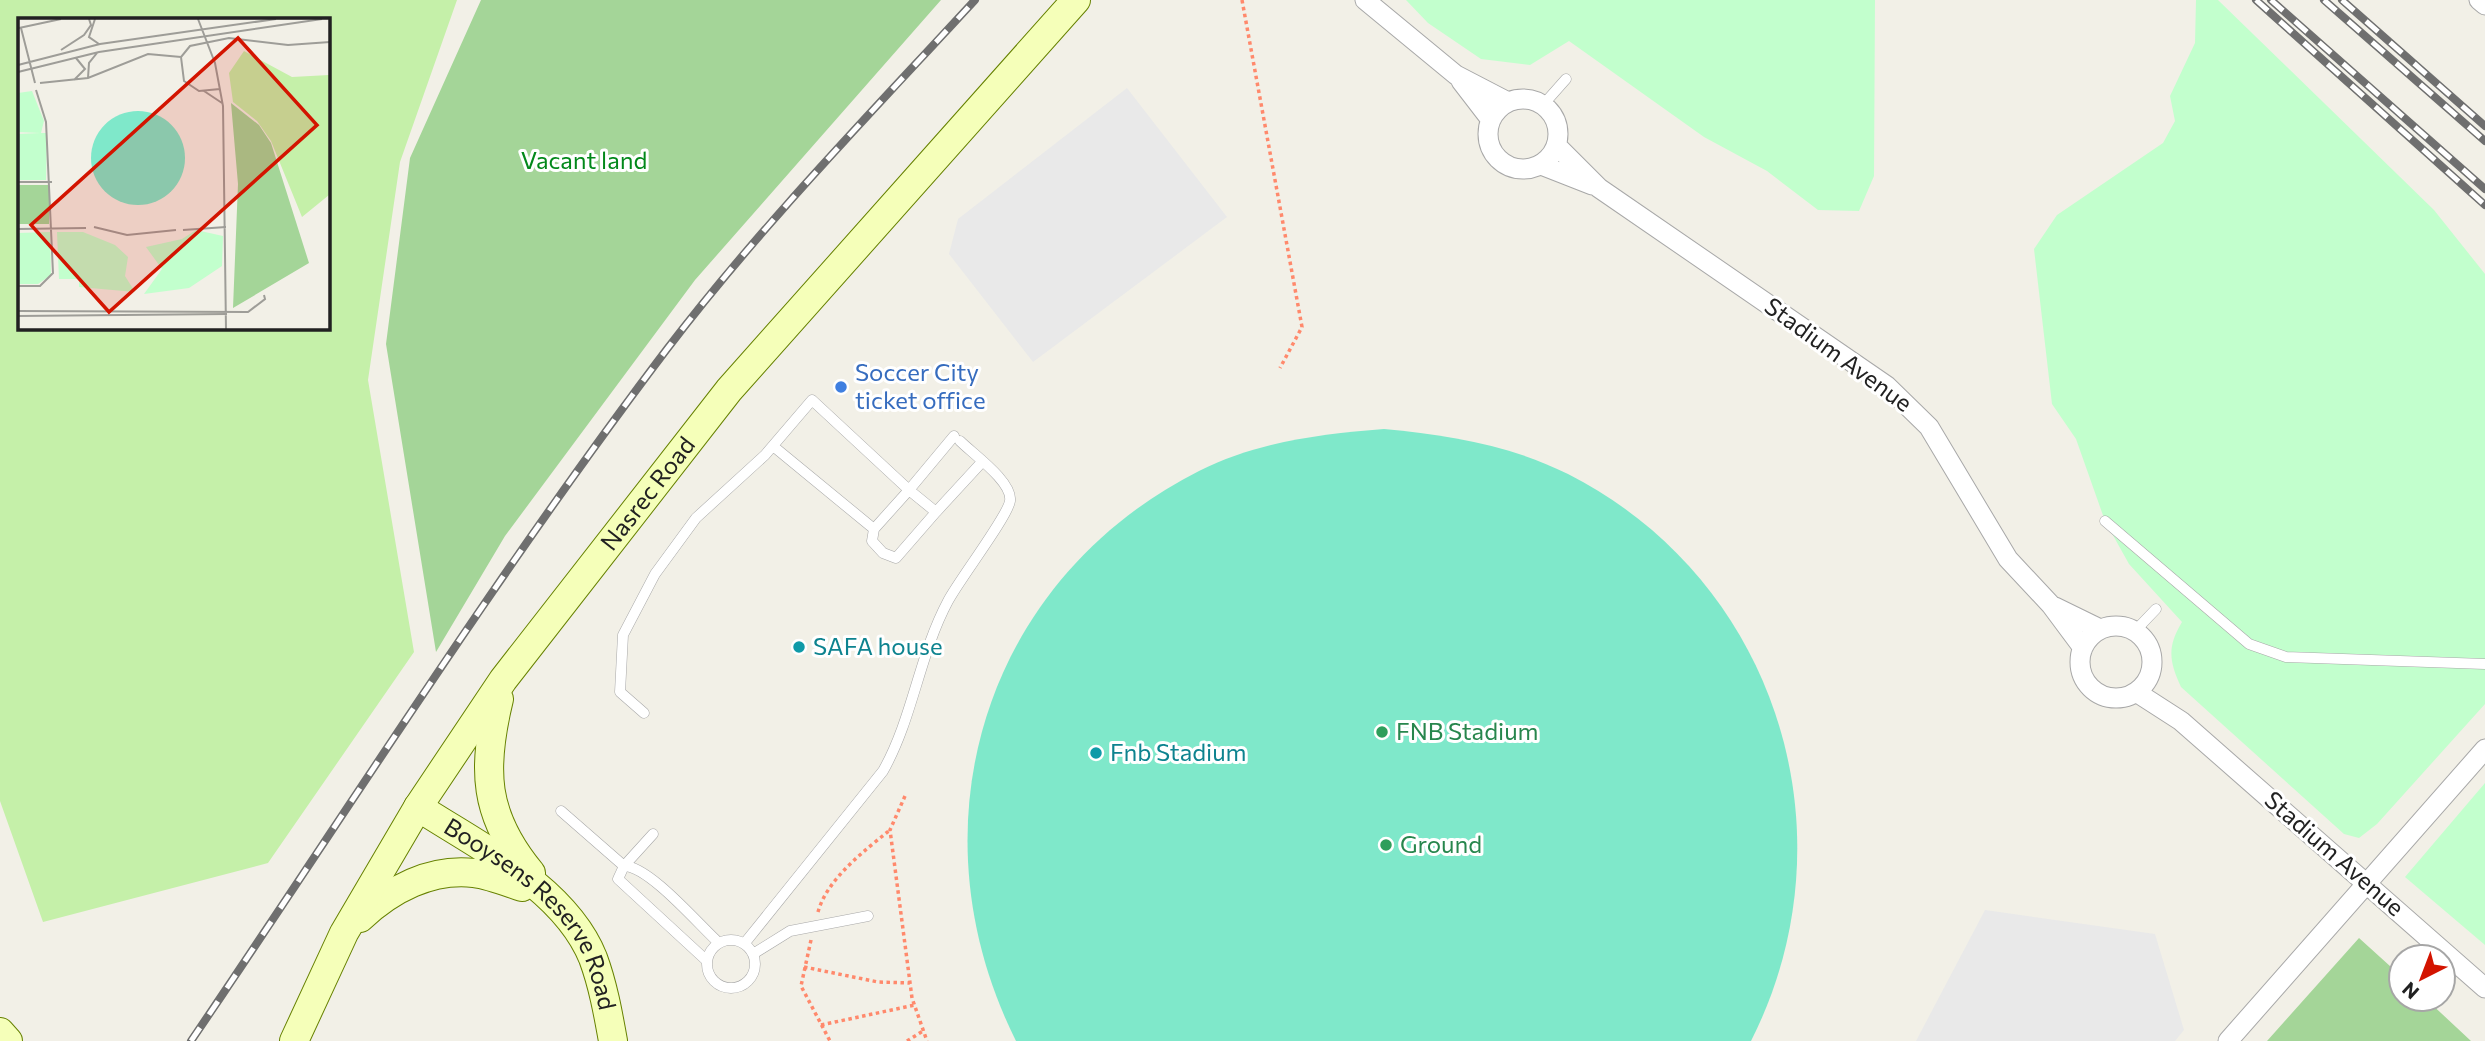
<svg xmlns="http://www.w3.org/2000/svg" width="2485" height="1041" font-family="Commissioner,sans-serif">
	<style>
		.grass { fill: #c5f0a9; fill-rule: evenodd }
		.forest { fill: #a4d598 }
		.park { fill: #c2ffcd }
		.pitch { fill: #7fe8ca }
		.parking { fill: #e9e9e9 }
		.lines { fill: none; stroke-linecap: round; stroke-linejoin: round }
		.lane-casing { stroke: #a8a8a8; stroke-width: 11 }
		.street-casing { stroke: #a8a8a8; stroke-width: 21 }
		.secondary-casing { stroke: #668100; stroke-width: 30 }
		.path { stroke: #ff896c; stroke-width: 3.5; stroke-dasharray: 3.5 3.5; stroke-linecap: butt }
		.lane { stroke: #fff; stroke-width: 10 }
		.street { stroke: #fff; stroke-width: 19 }
		.secondary { stroke: #f5ffb9; stroke-width: 28 }
		.rail-casing { stroke: #6f6f6f; stroke-width: 8 }
		.rail { stroke: #fff; stroke-width: 5; stroke-dasharray: 16; stroke-linecap: butt }
		.shop-dot { fill: #3f7fe0; stroke: #fff; stroke-width: 2.5 }
		.culture-dot { fill: #0f9aa8; stroke: #fff; stroke-width: 2.5 }
		.leisure-dot { fill: #2e9e5b; stroke: #fff; stroke-width: 2.5 }
		.labels { text-anchor: middle; stroke-width: 6; stroke-linejoin: round; paint-order: stroke }
		.park-label { font-size: 24px; fill: #02881a; stroke: #fff }
		.street-label { font-size: 24px; fill: #212121; stroke: #fff }
		.shop-label { font-size: 24px; fill: #366cbe; stroke: #fff; text-anchor: start }
		.culture-label { font-size: 24px; fill: #0d838f; stroke: #fff; text-anchor: start }
		.leisure-label { font-size: 24px; fill: #27864d; stroke: #fff; text-anchor: start }
		.inset-road { fill: none; stroke: #9e9d98; stroke-width: 2 }
		.view { fill: #d31400; fill-opacity: 0.15; stroke: #d31400; stroke-width: 3.5 }
		.inset-edge { fill: none; stroke: #212121; stroke-width: 3.5 }
	</style>
	<rect width="100%" height="100%" fill="#f2f0e7"/>
	<path class="grass" d="M0 0H457L400 162 368 380 414 652 268 863 43 922 0 801ZM19 19H327V327H19Z"/>
	<path class="forest" d="M481 0H941L695 280 505 536 436 652 386 344 410 158Z
		M2359 938 2401 976V999H2426L2471 1041H2267Z"/>
	<path class="park" d="M1406 0H1875L1874 176 1859 211 1818 210 1767 171 1704 137 1569 41 1530 65 1481 59 1428 23Z
		M2196 0H2218L2434 210 2485 274V704L2377 824 2359 838 2344 834 2181 687C2169 661 2167 647 2182 622L2129 564 2105 521 2076 439 2052 404 2034 249 2057 215 2163 143 2175 121 2170 96 2195 43Z
		M2485 783V945L2405 877Z"/>
	<path class="pitch" d="M1384 429C1448 435 1510 445 1568 474 1777 580 1856 834 1751 1041H1016C909 827 983 580 1199 471 1257 442 1320 434 1384 429Z"/>
	<path class="parking" d="M1127 88 1227 217 1033 362 949 254 958 219Z
		M1985 910 2155 934 2184 1030 2175 1041H1916Z"/>
	<g class="lines">
		<defs>
			<path id="lane" d="M1543 105 1566 79
				M773 446 874 529 909 490 936 512 982 462
				M2105 521 2249 644 2286 657 2485 664
				M874 529 872 541 883 553 896 558 936 512
				M2135 631 2156 609
				M644 713 620 692 623 635 655 574 696 518 765 455 812 400 909 490 954 436
				M561 811 624 866C649 866 699 925 719 943
				M653 834 624 866 618 879 707 961
				M707 964a24 24 0 1 1 48 0a24 24 0 1 1-48 0Z
				M744 944 883 771C913 718 919 655 948 601 959 580 1008 516 1010 501 1013 482 973 454 960 441
				M753 954 790 931 868 916"/>
			<path id="street" d="M1365 0 1456 75 1508 102
				M2479 0 2485 5
				M1461 81 1491 120
				M1488 134a35 35 0 1 1 70 0a35 35 0 1 1-70 0Z
				M1557 146 1599 188 1887 386 1929 427 2008 559 2051 605 2083 648
				M1541 165 1592 185
				M2055 607 2100 629
				M2080 662a36 36 0 1 1 72 0a36 36 0 1 1-72 0Z
				M2136 692 2181 721 2485 988
				M2228 1041 2485 749"/>
			<g id="secondary">
				<path d="M499 699C482 769 483 815 531 873"/>
				<path id="s1" d="M418 807C478 846 565 888 593 958 603 985 608 1013 613 1041"/>
				<path d="M360 918C391 889 431 868 474 873 490 875 507 882 522 887"/>
				<path d="M0 1032 8 1041"/>
				<path id="s2" d="M294 1041 344 933 418 807 503 680 729 390 1076 0"/>
			</g>
		</defs>
		<use href="#lane" class="lane-casing"/>
		<use href="#street" class="street-casing"/>
		<use href="#secondary" class="secondary-casing"/>
		<path class="path" d="M1242 0 1302 327 1280 368
			M905 796 890 830 912 998 927 1041
			M818 912C827 879 864 851 890 830
			M811 940 801 986 830 1041
			M804 967 878 982 910 983
			M821 1025 915 1005
			M907 1041 923 1031"/>
		<use href="#lane" class="lane"/>
		<use href="#street" class="street"/>
		<use href="#secondary" class="secondary"/>
		<defs>
			<path id="rail" d="M2256 0 2485 205
				M2271 0 2485 189
				M2324 0 2485 141
				M2342 0 2485 126
				M191 1041C348 810 498 572 667 349 761 226 870 114 975 0"/>
		</defs>
		<use href="#rail" class="rail-casing"/>
		<use href="#rail" class="rail"/>
	</g>
	<circle class="shop-dot" cx="841" cy="387" r="7"/>
	<g class="culture-dot">
		<circle cx="799" cy="647" r="7"/>
		<circle cx="1096" cy="753" r="7"/>
	</g>
	<g class="leisure-dot">
		<circle cx="1382" cy="732" r="7"/>
		<circle cx="1386" cy="845" r="7"/>
	</g>
	<g class="labels">
		<g class="park-label">
			<text x="584" y="169">Vacant land</text>
		</g>
		<g class="street-label">
			<text transform="translate(1838 355) rotate(36)" y="8">Stadium Avenue</text>
			<text dy="8" stroke="none"><textPath href="#s2" startOffset="654">Nasrec Road</textPath></text>
			<text transform="translate(2334 854) rotate(41)" y="8">Stadium Avenue</text>
			<text dy="8" stroke="none"><textPath href="#s1" startOffset="161">Booysens Reserve Road</textPath></text>
		</g>
		<g class="shop-label">
			<text x="855" y="381">Soccer City<tspan x="855" dy="28">ticket office</tspan></text>
		</g>
		<g class="culture-label">
			<text x="813" y="655">SAFA house</text>
			<text x="1110" y="761">Fnb Stadium</text>
		</g>
		<g class="leisure-label">
			<text x="1396" y="740">FNB Stadium</text>
			<text x="1400" y="853">Ground</text>
		</g>
	</g>
	<g transform="translate(18 18)">
		<rect width="312" height="312" fill="#f2f0e7"/>
		<path d="M226 33 274 59 311 57V177L284 199 253 123 239 103 215 84 211 55Z" fill="#c5f0a9"/>
		<path d="M213 85 241 107 253 125 291 245 215 290 220 166ZM0 167H31V206H0Z" fill="#a4d598"/>
		<path d="M14 73 26 103 23 115H29L28 162H0V116L22 115 0 114V75ZM178 212 205 218 204 248 171 270 126 276 144 251 128 229 164 221ZM32 214 33 257 20 266H0V215ZM39 214H65L97 227 110 239 107 258 117 274 61 269V261H41Z" fill="#c2ffcd"/>
		<path d="M73 140a47 47 0 1 1 94 0a47 47 0 1 1-94 0Z" fill="#7fe8ca"/>
		<path class="inset-road" d="M77 1 71 19 81 26M180 1 197 45 205 88 208 311M1 10 43 1M3 10 17 65M43 32 66 17 73 7 71 1M0 47 82 26 258 1M0 54 81 34 304 1M70 60 71 45 79 35M56 62 67 51 58 40M22 65 70 60 130 36 163 39M202 71 181 73 166 63 163 39 172 28 211 20 270 27 312 24M186 73 204 85M0 164H34M76 209 109 217 158 212M0 211 68 210M165 212 208 209M0 268H22L35 255 28 104 18 72M0 293 230 294 247 281 246 277M0 298 209 296"/>
		<path class="view" d="M220 20 299 107 91 294 13 207Z"/>
		<rect width="312" height="312" class="inset-edge"/>
	</g>
	<g transform="translate(2422 978) rotate(222)"><circle r="33" fill="#ffffff" stroke="#a6a6a6" stroke-width="2"/>
	<path d="M0-5L12 26L0 18L-12 26Z" fill="#d31400"/>
	<text y="-10" font-size="19" font-weight="bold" text-anchor="middle" fill="#212121">N</text>
	</g>
</svg>
